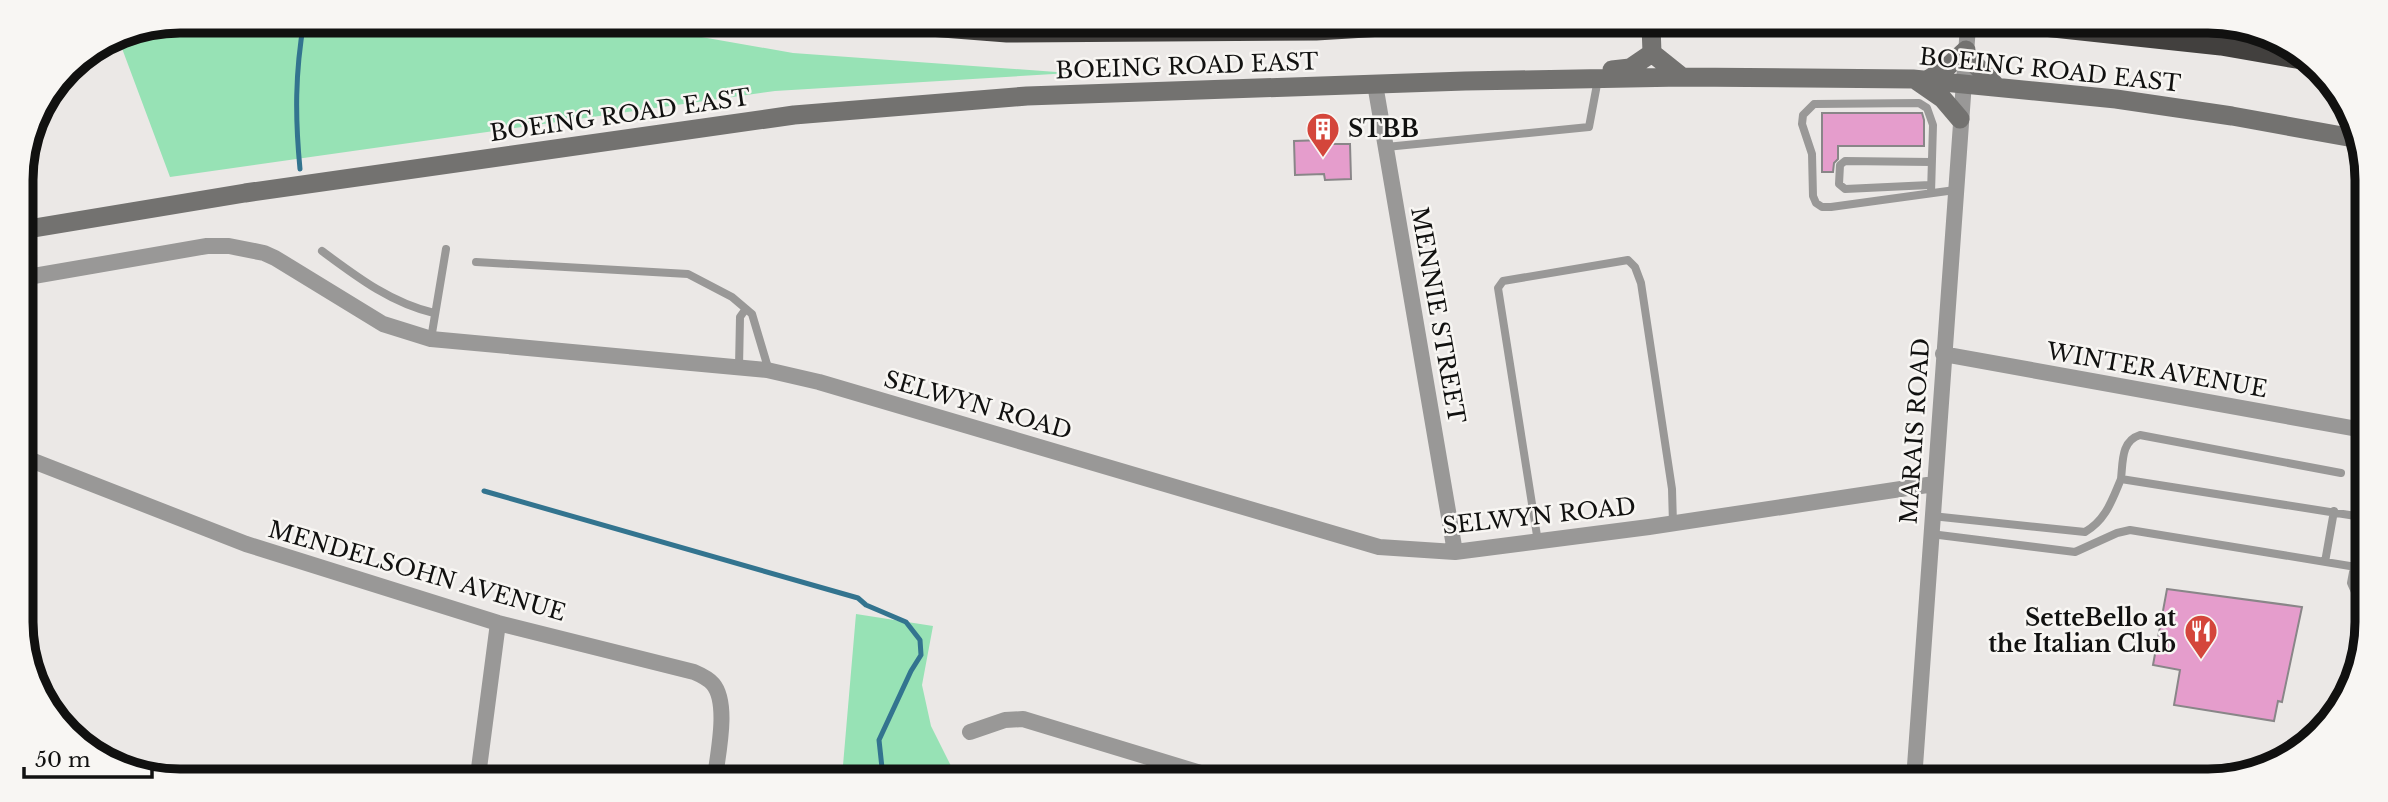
<svg xmlns="http://www.w3.org/2000/svg" width="2388" height="802" font-family="'Libre Baskerville',serif">
	<style>
		.green { fill: #97e2b5 }
		.lines { fill: none; stroke-linecap: round; stroke-linejoin: round }
		.stream { stroke: #33748f; stroke-width: 5 }
		.building { fill: #e59dcc; stroke: #898688; stroke-width: 2 }
		.service { stroke: #999897; stroke-width: 8 }
		.minor { stroke: #999897; stroke-width: 16 }
		.secondary { stroke: #737270; stroke-width: 19 }
		.motorway { stroke: #42403e; stroke-width: 21 }
		.labels { text-anchor: middle; stroke-width: 5; stroke-linejoin: round; paint-order: stroke }
		.street-label { font-size: 23px; fill: #111110; stroke: #f8f6f3 }
		.poi-label { font-size: 23px; font-weight: bold; fill: #111110; stroke: #f8f6f3; text-anchor: start }
		.rim { fill: none; stroke: #111110; stroke-width: 9 }
	</style>
	<rect width="100%" height="100%" fill="#ebe8e6"/>
	<path class="green" d="M180 21 616 22 793 53 1070 73 775 91 170 177 117 35Z
		M856 614 933 626 922 685 931 726 957 778 842 777Z"/>
	<g class="lines">
		<path class="stream" d="M300 169C295 117 295 73 304 21
			M484 491 858 598 866 605 906 622 920 640 921 655 911 671 879 740 883 777"/>
	</g>
	<path class="building" d="M1822 113H1922L1924 120V146H1838V159L1834 163 1833 172H1822Z
		M1323 140V144H1350L1351 179 1325 180 1324 174 1295 175 1294 141Z
		M2167 589 2302 607 2282 702 2278 701 2274 721 2174 705 2180 670 2153 665Z"/>
	<g class="lines">
		<path class="service" d="M1386 147 1589 127 1598 79
			M1930 185 1845 189 1839 184 1840 165 1845 161 1931 162
			M1931 193 1933 125 1927 108 1919 103 1814 104 1803 115 1802 124 1812 154 1813 196 1816 203 1822 207H1831L1955 190
			M322 251C357 277 391 303 434 313
			M476 262 688 274 732 297 752 314 769 371
			M431 339 446 249
			M739 367 740 317 745 310
			M2121 479C2123 461 2121 441 2140 435L2341 473
			M1932 516 2085 532C2106 520 2112 500 2121 479L2362 517
			M1931 534 2075 552 2117 533 2130 530 2362 568
			M1538 542 1498 288 1503 281 1628 260 1635 267 1641 283 1672 489 1673 524
			M2325 562 2334 511
			M2354 567 2351 583 2362 608"/>
		<path class="minor" d="M1375 84 1455 552
			M22 278 207 246H229L264 253 275 258 383 324 431 339 767 370 819 382 1379 547 1455 552 1649 527 1934 484
			M1943 354 2363 430
			M23 457 246 544 498 623 694 672C701 675 708 678 713 684 729 703 718 753 715 777
			M970 732 1005 720 1023 719 1217 778
			M106 755 147 775
			M478 776 498 623
			M1914 780 1968 26"/>
		<path class="secondary" d="M1651 25 1652 53 1682 77
			M1966 55 1997 87
			M1612 70 1630 68 1652 53
			M1927 80 1945 69 1966 50
			M1917 81 1943 99 1960 119
			M22 230 245 193 794 115 1027 96 1465 81 1682 77 1913 79 2116 99 2232 116 2359 139"/>
		<path class="motorway" d="M891 23 1007 32 1316 30 1416 24
			M2044 26 2221 45 2302 59"/>
	</g>
	<defs>
		<symbol id="building-pin" viewBox="-11 -11 22 30"><path d="M0 17L-7.5 6A9.5 9.5 0 1 1 7.5 6Z" fill="#d4463b" stroke="#f8f6f3"/><path d="M-4-6H4V6H1V3H-1V6H-4ZM-2.5-4.3h1.7v1.8h-1.7ZM.8-4.3h1.7v1.8H.8ZM-2.5-1h1.7V.8h-1.7ZM.8-1h1.7V.8H.8Z" fill="#fff"/></symbol>
		<symbol id="restaurant-pin" viewBox="-11 -11 22 30"><path d="M0 17L-7.5 6A9.5 9.5 0 1 1 7.5 6Z" fill="#d4463b" stroke="#f8f6f3"/><path d="M-5-6h1v4h1v-4h1v4h1v-4h1v5L-1.5 .5V6h-2V.5L-5-1ZM5-6V6H3V1.5H1.5Q1.5-4 5-6Z" fill="#fff"/></symbol>
	</defs>
	<g fill-rule="evenodd">
		<use href="#building-pin" x="1304" y="110" width="38" height="52"/>
		<use href="#restaurant-pin" x="2182" y="612" width="38" height="52"/>
	</g>
	<g class="labels">
		<g class="street-label">
			<text transform="translate(1187 66) rotate(-2)" y="8">BOEING ROAD EAST</text>
			<text transform="translate(2050 70) rotate(6)" y="8">BOEING ROAD EAST</text>
			<text transform="translate(620 115) rotate(-8)" y="8">BOEING ROAD EAST</text>
			<text transform="translate(1438 315) rotate(80)" y="8">MENNIE STREET</text>
			<text transform="translate(2157 370) rotate(10)" y="8">WINTER AVENUE</text>
			<text transform="translate(978 405) rotate(16)" y="8">SELWYN ROAD</text>
			<text transform="translate(1915 431) rotate(-86)" y="8">MARAIS ROAD</text>
			<text transform="translate(1539 516) rotate(-6)" y="8">SELWYN ROAD</text>
			<text transform="translate(417 571) rotate(16)" y="8">MENDELSOHN AVENUE</text>
		</g>
		<g class="poi-label">
			<text x="1348" y="137">STBB</text>
			<text x="2176" y="626" text-anchor="end">SetteBello at<tspan x="2176" dy="26">the Italian Club</tspan></text>
		</g>
	</g>
	<path d="M0 0H2388V802H0ZM180 33H2208A147 147 0 0 1 2355 180V622A147 147 0 0 1 2208 769H180A147 147 0 0 1 33 622V180A147 147 0 0 1 180 33Z" fill="#f8f6f3" fill-rule="evenodd"/>
	<path class="rim" d="M180 33H2208A147 147 0 0 1 2355 180V622A147 147 0 0 1 2208 769H180A147 147 0 0 1 33 622V180A147 147 0 0 1 180 33Z"/>
	<path d="M24 767v10h128v-10" fill="none" stroke="#111110" stroke-width="3.5"/>
	<text x="35" y="767" font-size="21" fill="#111110" stroke="#f8f6f3" stroke-width="5" paint-order="stroke">50 m</text>
</svg>
